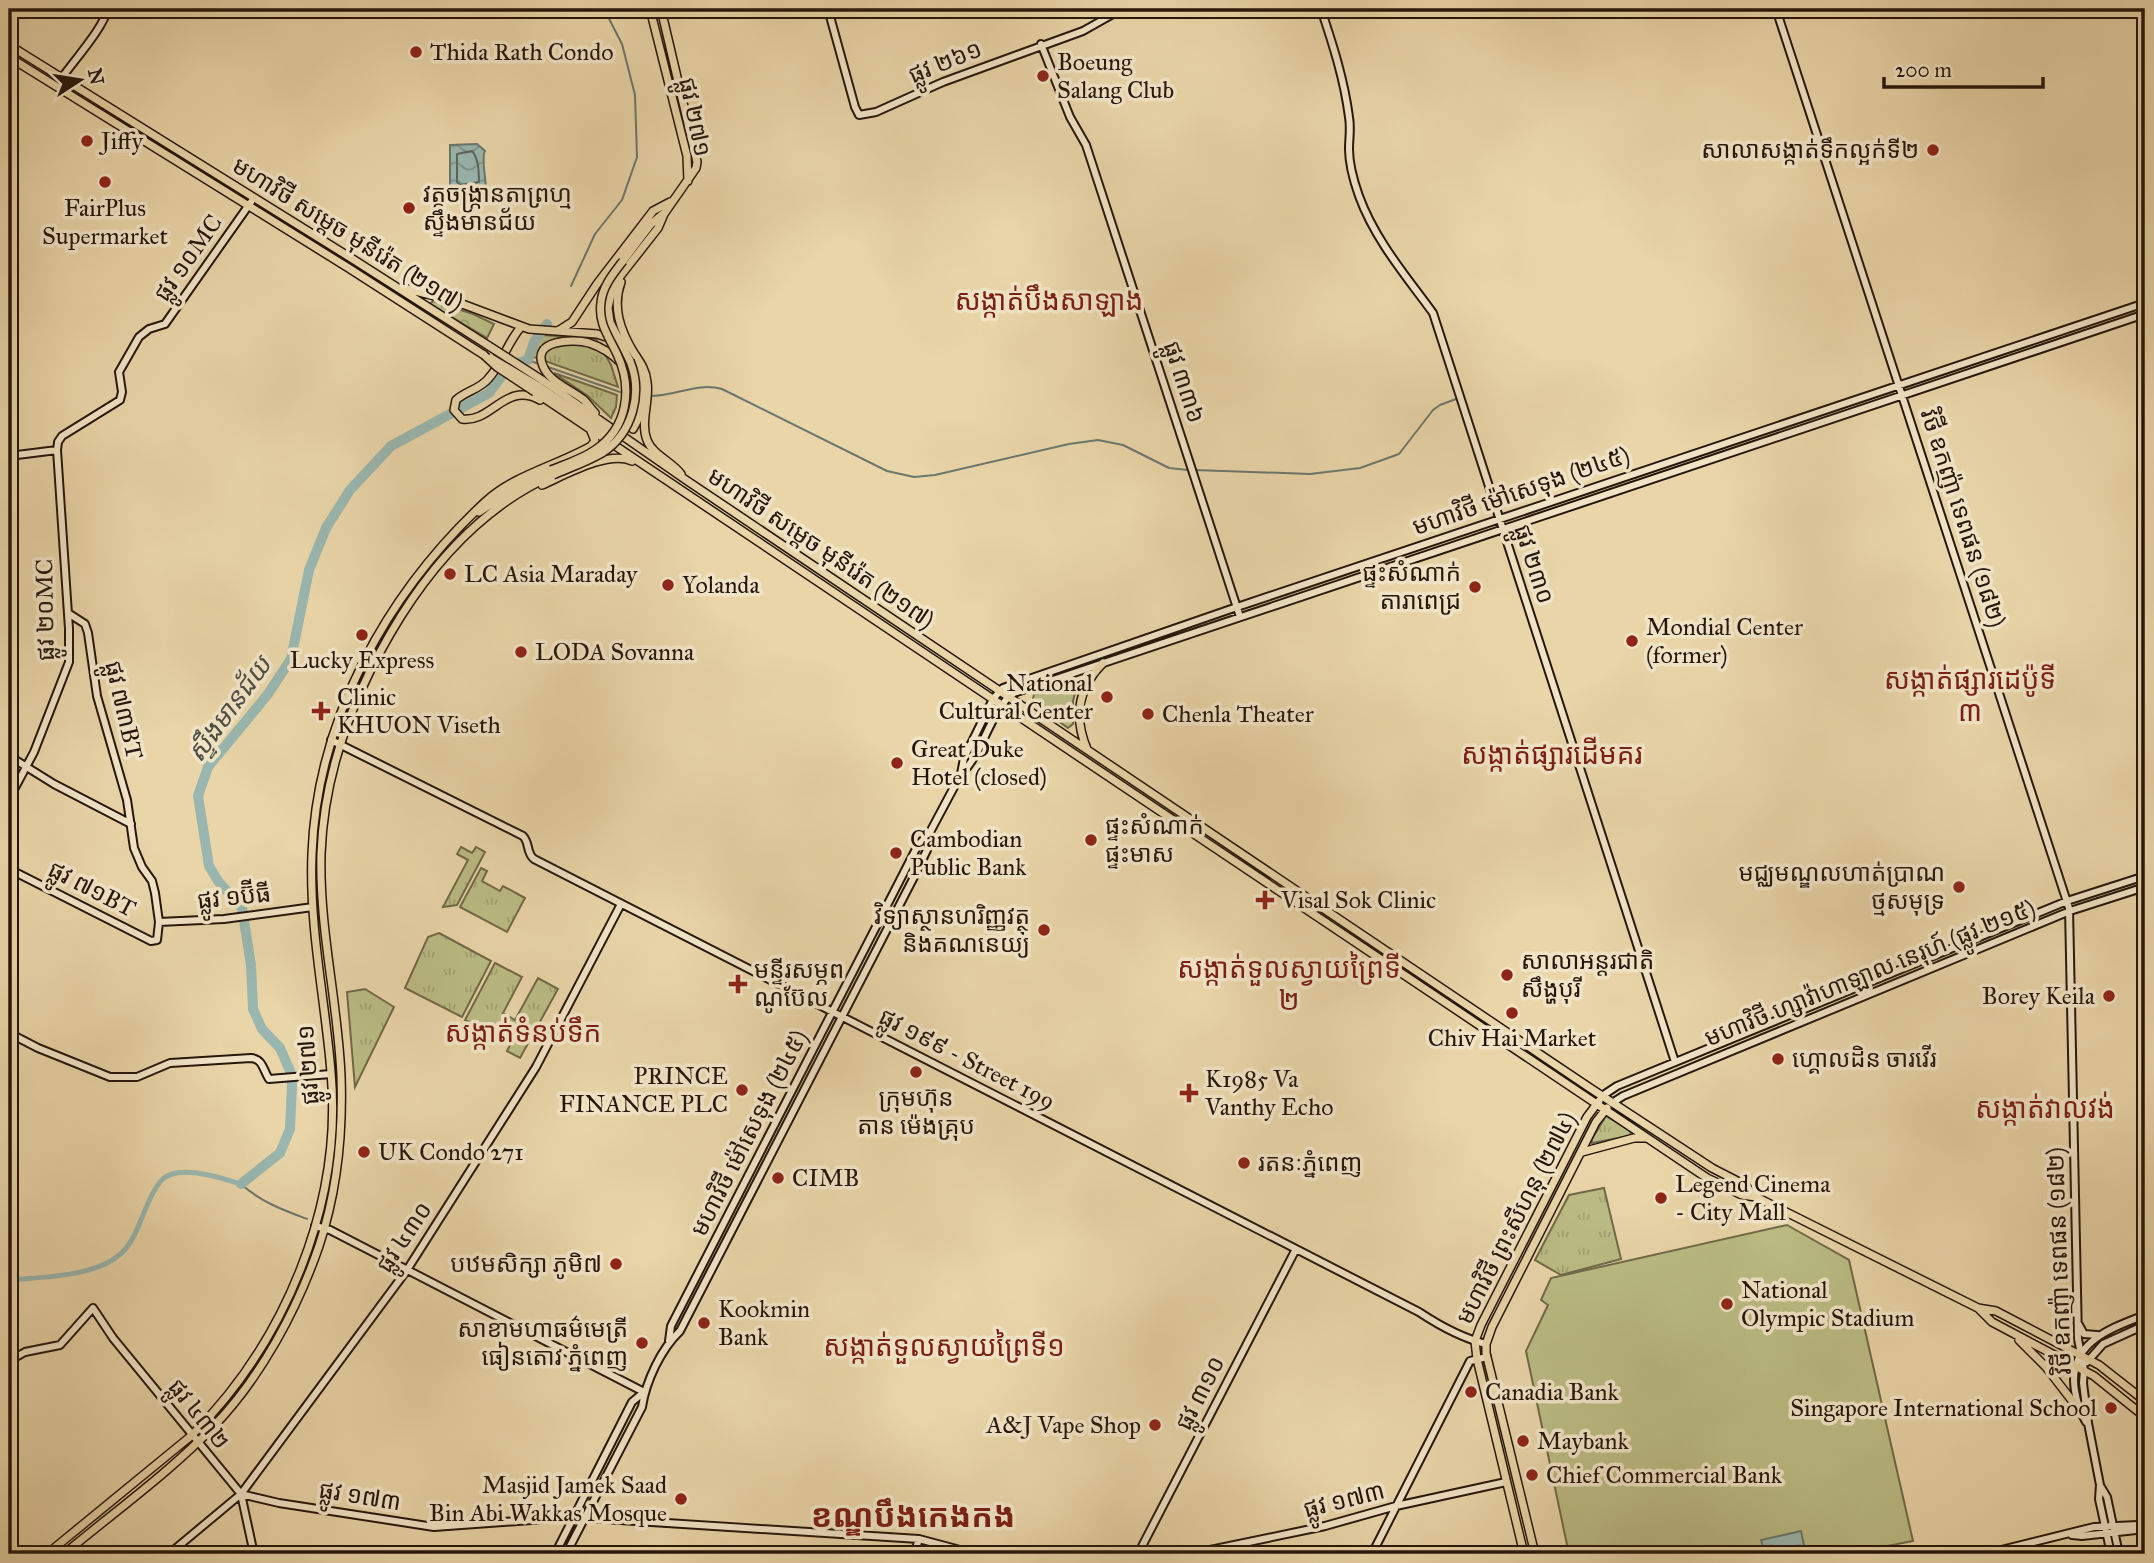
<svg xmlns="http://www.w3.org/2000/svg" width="2154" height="1563" font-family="'IM FELL Great Primer','Noto Sans Khmer',serif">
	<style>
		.grass { fill: url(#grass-tufts); stroke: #706948; stroke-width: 2 }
		.park { fill: url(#park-crowns); stroke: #706948; stroke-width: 2 }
		.garden { fill: #bbbc84; stroke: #706948; stroke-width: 2 }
		.water { fill: url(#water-waves); stroke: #6b776e; stroke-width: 2 }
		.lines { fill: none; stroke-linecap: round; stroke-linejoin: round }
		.shore { stroke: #5f665e; stroke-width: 2 }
		.stream { stroke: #6b776e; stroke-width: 2 }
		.canal { stroke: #99b7b0; stroke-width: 5 }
		.river { stroke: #99b7b0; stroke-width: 10 }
		.secondary-casing { stroke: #25160b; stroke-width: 10 }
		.primary-casing { stroke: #25160b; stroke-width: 10 }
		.secondary { stroke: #f1e4c6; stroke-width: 6 }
		.primary { stroke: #e9d5a8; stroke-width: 7 }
		.primary-bridge-casing { stroke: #25160b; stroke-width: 10; stroke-linecap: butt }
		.primary-bridge { stroke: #e9d5a8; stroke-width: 7 }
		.poi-dot { fill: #8f2418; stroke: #f1e4c6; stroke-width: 2.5 }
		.labels { text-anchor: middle; stroke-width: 7; stroke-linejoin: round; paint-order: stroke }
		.poi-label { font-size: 24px; fill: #25160b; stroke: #f1e4c6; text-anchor: start }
		.street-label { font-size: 24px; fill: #25160b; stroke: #f1e4c6 }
		.water-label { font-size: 26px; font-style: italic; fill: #4e4e45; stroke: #f1e4c6 }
		.quarter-label { font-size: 28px; fill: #7a1f14; stroke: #f1e4c6 }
		.district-label { font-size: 32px; font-weight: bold; fill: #7a1f14; stroke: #f1e4c6 }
	</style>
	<defs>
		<pattern id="grass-tufts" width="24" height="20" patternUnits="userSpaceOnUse" patternTransform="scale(1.75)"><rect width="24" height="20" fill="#bbbc84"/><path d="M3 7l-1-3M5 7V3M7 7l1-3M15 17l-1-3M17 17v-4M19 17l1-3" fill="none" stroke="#a1a171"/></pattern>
		<pattern id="park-crowns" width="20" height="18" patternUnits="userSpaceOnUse" patternTransform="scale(1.75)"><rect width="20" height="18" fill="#bbbc84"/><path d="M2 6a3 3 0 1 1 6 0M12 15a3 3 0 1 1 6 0" fill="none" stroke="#a1a171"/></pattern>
		<pattern id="water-waves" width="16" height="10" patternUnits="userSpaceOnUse" patternTransform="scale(1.75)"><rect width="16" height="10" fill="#99b7b0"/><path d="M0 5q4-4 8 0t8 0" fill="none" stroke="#7d948d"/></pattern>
	</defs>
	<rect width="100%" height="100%" fill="#e9d5a8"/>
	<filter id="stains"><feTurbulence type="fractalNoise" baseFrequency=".00286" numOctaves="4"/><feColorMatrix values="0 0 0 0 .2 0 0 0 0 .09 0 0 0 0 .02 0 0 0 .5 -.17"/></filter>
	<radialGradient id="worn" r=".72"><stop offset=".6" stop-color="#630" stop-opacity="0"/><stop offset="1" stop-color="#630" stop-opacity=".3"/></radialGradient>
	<path class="grass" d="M542 335 596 339 611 365 618 387 531 356Z
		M554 373 617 395 616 407 611 418 588 396Z
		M1074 680 1078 683 1073 701V724L1068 728 1035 704 1033 699 1034 694Z
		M461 847 472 853 476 847 485 852 457 905 443 907 468 860 457 854Z
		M481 868 487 871 482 881 500 891 503 886 525 898 507 932 460 907Z
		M439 933 491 961 462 1017 405 988 428 937Z
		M495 963 522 977 503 1013 515 1020 538 978 558 989 520 1058 507 1051 511 1043 465 1020Z
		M365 989 394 1007 355 1087 347 992Z
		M1606 1116 1629 1130 1631 1133 1629 1136 1592 1143V1139Z
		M1604 1188 1621 1259 1561 1275 1535 1260 1569 1195Z"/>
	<path class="park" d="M433 301 473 314 494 324 487 338 430 304Z"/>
	<path class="garden" d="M1787 1225 1849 1260 1913 1541 1846 1554H1636L1635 1549 1602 1554H1569L1526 1351 1548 1305 1541 1300 1551 1278Z"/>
	<path class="water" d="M477 144 485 151C481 157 486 179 486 190L459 193 450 188V145Z
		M1801 1531 1805 1550 1788 1554H1765L1761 1540Z"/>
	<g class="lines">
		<path class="shore" d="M472 151C478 157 479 173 479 182L460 185 457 182V154Z"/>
		<path class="stream" d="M571 286 595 234 622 200 637 157 635 95 622 44 604 9
			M528 360 539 364
			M548 367 620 392
			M651 396C677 396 697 382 722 389L887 471 914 477 935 475 1069 444 1098 440 1123 445 1169 468 1188 470
			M1194 470 1310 474 1360 468 1399 454 1433 410 1440 405 1456 399
			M241 1184C261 1202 283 1210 307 1219"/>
		<path class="canal" d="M9 1280C41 1277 92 1277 118 1256 129 1248 136 1233 141 1220 146 1208 151 1193 160 1182 175 1162 221 1178 241 1184"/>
		<path class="river" d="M241 1184 280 1153 290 1129 292 1085 290 1071 280 1048 262 1029 253 1009 251 965 242 908 218 881 209 866 198 796 208 767 268 694 291 659 309 570 326 528 350 490 391 446 489 393 510 365 528 360 534 342 547 324"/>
		<defs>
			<path id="secondary" d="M828 9 855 107 859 115 876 112 943 82 1083 31 1122 9
				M1321 9C1333 45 1344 79 1349 117 1351 128 1349 138 1349 149 1349 164 1354 182 1359 196 1375 240 1406 276 1433 313L1675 1062
				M1776 9 2069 908 2078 1339 2084 1370 2083 1383 2088 1423 2100 1485 2099 1499 2111 1554
				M1041 44 1070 117 1086 145 1240 617
				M61 79C72 63 106 25 107 9
				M9 456 57 450 58 442 62 436 120 400 122 392 119 372 139 337 149 329 165 324 251 202
				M331 740 523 836C530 843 526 853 534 859L1419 1312C1440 1326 1462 1338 1486 1344
				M9 756 54 784 131 824
				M962 773C984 752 991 708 1014 693L2145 314
				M9 799 34 752 69 662V629L57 450
				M9 869 151 941 157 940 159 922 155 893 152 881 142 867 134 848 127 800 97 696 88 633 85 624 68 613
				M159 922 224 919 313 907
				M9 1033 38 1048 110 1077H137L170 1063 251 1058C263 1059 263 1070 269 1079L331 1074
				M1602 1096 1617 1086 2067 901 2145 876
				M1612 1103 1623 1096 2070 911 2145 887
				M315 1226 330 1230 644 1392
				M2079 1325 2084 1334 2097 1335
				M669 1341 671 1326 918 845 929 834
				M9 1361 25 1352 60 1345 93 1308 113 1338 241 1494 254 1554
				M2087 1362 2103 1344 2145 1325
				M2086 1422C2080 1412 2077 1403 2075 1391 2067 1343 2109 1329 2145 1315
				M2101 1487 2107 1497 2119 1554
				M241 1494 279 1503 434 1527 573 1517 919 1539 975 1554
				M2072 1535 2082 1536 2145 1529
				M169 1554 241 1494 407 1270 536 1067 621 904
				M555 1554 632 1402 644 1392
				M566 1554 642 1407C646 1381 661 1349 680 1331L914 877 927 850 929 834 961 774 964 758 993 699 1003 688 1234 608 2145 303
				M914 1554 919 1539
				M1138 1554 1296 1249
				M1191 1554 1325 1526 1396 1506 1506 1482
				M1372 1554 1470 1361 1487 1357
				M1985 1554 2094 1527 2138 1525 2145 1527"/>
			<path id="primary" d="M650 9 687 156 688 181
				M9 45 351 258 489 346
				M9 57 347 267 484 355
				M623 261 651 224 663 214
				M621 282C612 307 620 330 634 353 640 362 646 370 647 382 650 400 640 422 647 440 652 454 672 462 681 474
				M404 288 457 302 529 329 597 334 612 339
				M521 327C507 343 502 364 488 379 480 389 466 391 456 400L454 410 462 419C492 423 505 381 540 400
				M558 331 572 322 597 284 653 211 670 202
				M630 361 610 322 608 308 611 294 618 279 658 228 664 214 696 168 697 162 661 9
				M542 380 686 480 1590 1088 1712 1168 1745 1185 1756 1197
				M538 386 605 432
				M535 392 1707 1178 1742 1195 1756 1197 1978 1308 1996 1311 2099 1365 2145 1401
				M595 413C591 409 588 404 584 400 572 390 549 382 543 366 531 339 574 339 589 343 602 347 612 354 621 363
				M633 429C645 410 645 384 637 362
				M542 485C565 475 608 450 632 461
				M479 512 525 482 551 470
				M1087 749C1073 716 1078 688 1103 663
				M1582 1152 1634 1138H1645
				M1978 1308 1992 1322 2094 1376 2145 1417
				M2019 1340 2046 1367 2080 1411
				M47 1554 191 1436C285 1343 343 1204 331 1072 325 999 309 927 312 854 317 719 387 593 485 502 514 475 556 466 591 446L595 441 591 431
				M64 1554C113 1513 170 1472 214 1426 261 1377 297 1310 319 1246 337 1192 343 1133 341 1076 338 1002 319 929 321 854 324 768 356 688 401 616 439 556 488 504 553 475
				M1524 1554 1477 1359 1475 1341 1481 1325 1587 1117 1599 1101
				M1535 1554 1486 1353V1344L1492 1327 1596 1122 1607 1108"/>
		</defs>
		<use href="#secondary" class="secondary-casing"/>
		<use href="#primary" class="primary-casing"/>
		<use href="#secondary" class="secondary"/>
		<use href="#primary" class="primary"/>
		<defs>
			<path id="primary-bridge" d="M489 346 542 380
				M484 355 497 367 535 392
				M491 358 538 386
				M551 470C566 464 582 459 595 450 628 428 633 388 617 354 609 337 598 323 601 303 602 287 613 274 623 261
				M553 475C569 468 587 462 602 453 633 433 643 393 630 361"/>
		</defs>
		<use href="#primary-bridge" class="primary-bridge-casing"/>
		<use href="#primary-bridge" class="primary-bridge"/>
	</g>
	<g class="poi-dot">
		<circle cx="416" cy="52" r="7"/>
		<circle cx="1043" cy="76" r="7"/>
		<circle cx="87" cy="141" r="7"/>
		<circle cx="1933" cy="150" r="7"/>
		<circle cx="105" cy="182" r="7"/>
		<circle cx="409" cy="208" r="7"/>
		<circle cx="450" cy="574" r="7"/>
		<circle cx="668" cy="585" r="7"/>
		<circle cx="1475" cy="587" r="7"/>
		<circle cx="362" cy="635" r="7"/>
		<circle cx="1632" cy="641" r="7"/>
		<circle cx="521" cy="652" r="7"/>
		<circle cx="1107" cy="697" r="7"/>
		<path d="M317.5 700.5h7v7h7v7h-7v7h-7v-7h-7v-7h7z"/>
		<circle cx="1148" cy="714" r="7"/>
		<circle cx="897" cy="763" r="7"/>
		<circle cx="1091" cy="840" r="7"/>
		<circle cx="896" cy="853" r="7"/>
		<circle cx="1959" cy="887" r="7"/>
		<path d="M1261.5 889.5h7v7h7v7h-7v7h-7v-7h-7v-7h7z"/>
		<circle cx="1044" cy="930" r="7"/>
		<circle cx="1507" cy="975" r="7"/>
		<path d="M734.5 973.5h7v7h7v7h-7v7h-7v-7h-7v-7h7z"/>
		<circle cx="2109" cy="996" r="7"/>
		<circle cx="1512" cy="1013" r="7"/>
		<circle cx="1778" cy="1059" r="7"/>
		<circle cx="916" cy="1072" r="7"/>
		<circle cx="742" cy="1090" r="7"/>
		<path d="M1185.5 1082.5h7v7h7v7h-7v7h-7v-7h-7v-7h7z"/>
		<circle cx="364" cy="1152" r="7"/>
		<circle cx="1244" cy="1163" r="7"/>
		<circle cx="778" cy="1178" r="7"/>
		<circle cx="1661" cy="1198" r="7"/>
		<circle cx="616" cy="1264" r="7"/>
		<circle cx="1727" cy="1304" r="7"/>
		<circle cx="704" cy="1323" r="7"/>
		<circle cx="642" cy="1343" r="7"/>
		<circle cx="1471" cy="1392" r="7"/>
		<circle cx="2111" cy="1408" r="7"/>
		<circle cx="1155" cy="1425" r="7"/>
		<circle cx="1523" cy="1441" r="7"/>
		<circle cx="1532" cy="1475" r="7"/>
		<circle cx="681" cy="1499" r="7"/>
	</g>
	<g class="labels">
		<g class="poi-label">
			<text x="430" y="60">Thida Rath Condo</text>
			<text x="1057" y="70">Boeung<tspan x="1057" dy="28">Salang Club</tspan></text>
			<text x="101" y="149">Jiffy</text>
			<text x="1919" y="158" text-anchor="end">សាលាសង្កាត់ទឹកល្អក់ទី២</text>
			<text x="423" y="202">វត្តចង្ក្រានតាព្រហ្ម<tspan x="423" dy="28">ស្ទឹងមានជ័យ</tspan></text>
			<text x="105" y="216" text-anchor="middle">FairPlus<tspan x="105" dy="28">Supermarket</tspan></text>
			<text x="1461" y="581" text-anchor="end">ផ្ទះសំណាក់<tspan x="1461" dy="28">តារាពេជ្រ</tspan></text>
			<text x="464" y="582">LC Asia Maraday</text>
			<text x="682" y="593">Yolanda</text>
			<text x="1646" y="635">Mondial Center<tspan x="1646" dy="28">(former)</tspan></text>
			<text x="535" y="660">LODA Sovanna</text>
			<text x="362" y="668" text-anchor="middle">Lucky Express</text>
			<text x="1093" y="691" text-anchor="end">National<tspan x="1093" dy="28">Cultural Center</tspan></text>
			<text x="337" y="705">Clinic<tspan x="337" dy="28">KHUON Viseth</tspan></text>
			<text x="1162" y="722">Chenla Theater</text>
			<text x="911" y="757">Great Duke<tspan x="911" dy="28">Hotel (closed)</tspan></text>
			<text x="1105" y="834">ផ្ទះសំណាក់<tspan x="1105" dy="28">ផ្ទះមាស</tspan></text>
			<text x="910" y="847">Cambodian<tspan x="910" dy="28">Public Bank</tspan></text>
			<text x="1945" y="881" text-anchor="end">មជ្ឈមណ្ឌលហាត់ប្រាណ<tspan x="1945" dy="28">ថ្មសមុទ្រ</tspan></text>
			<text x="1281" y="908">Visal Sok Clinic</text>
			<text x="1030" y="924" text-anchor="end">វិទ្យាស្ថានហរិញ្ញវត្ថុ<tspan x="1030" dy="28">និងគណនេយ្យ</tspan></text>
			<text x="1521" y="969">សាលាអន្តរជាតិ<tspan x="1521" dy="28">សឹង្ហបុរី</tspan></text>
			<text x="754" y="978">មន្ទីរសម្ភព<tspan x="754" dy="28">ណូប៊ែល</tspan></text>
			<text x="2095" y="1004" text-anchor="end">Borey Keila</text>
			<text x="1512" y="1046" text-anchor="middle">Chiv Hai Market</text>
			<text x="1792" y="1067">ហ្គោលដិន ចារវើរ</text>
			<text x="728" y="1084" text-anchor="end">PRINCE<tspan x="728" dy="28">FINANCE PLC</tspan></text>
			<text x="1205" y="1087">K1985 Va<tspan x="1205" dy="28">Vanthy Echo</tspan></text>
			<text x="916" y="1106" text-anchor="middle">ក្រុមហ៊ុន<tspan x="916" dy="28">តាន ម៉េងគ្រុប</tspan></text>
			<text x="378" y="1160">UK Condo 271</text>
			<text x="1258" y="1171">រតនៈភ្នំពេញ</text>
			<text x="792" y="1186">CIMB</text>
			<text x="1675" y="1192">Legend Cinema<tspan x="1675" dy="28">- City Mall</tspan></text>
			<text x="602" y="1272" text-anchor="end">បឋមសិក្សា ភូមិ៧</text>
			<text x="1741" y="1298">National<tspan x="1741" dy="28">Olympic Stadium</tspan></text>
			<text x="718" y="1317">Kookmin<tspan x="718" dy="28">Bank</tspan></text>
			<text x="628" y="1337" text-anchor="end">សាខាមហាធម៌មេត្រី<tspan x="628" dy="28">ធៀនតោវ ភ្នំពេញ</tspan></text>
			<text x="1485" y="1400">Canadia Bank</text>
			<text x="2097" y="1416" text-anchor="end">Singapore International School</text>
			<text x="1141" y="1433" text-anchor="end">A&amp;J Vape Shop</text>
			<text x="1537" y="1449">Maybank</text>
			<text x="1546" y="1483">Chief Commercial Bank</text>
			<text x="667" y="1493" text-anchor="end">Masjid Jamek Saad<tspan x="667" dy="28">Bin Abi Wakkas Mosque</tspan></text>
		</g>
		<g class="street-label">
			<text transform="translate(945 62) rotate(-22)" y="8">ផ្លូវ ២៦១</text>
			<text transform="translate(695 117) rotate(78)" y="8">ផ្លូវ ២៧១</text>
			<text transform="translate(348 234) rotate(32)" y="8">មហាវិថី សម្តេច មុនីរ៉េត (២១៧)</text>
			<text transform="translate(188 258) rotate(-55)" y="8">ផ្លូវ ១០MC</text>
			<text transform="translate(1184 382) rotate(72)" y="8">ផ្លូវ ៣៣៦</text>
			<text transform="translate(1521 491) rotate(-19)" y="8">មហាវិថី ម៉ៅសេទុង (២៤៥)</text>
			<text transform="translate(1963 518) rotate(72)" y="8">វិថី ឧកញ៉ា ទេពផន (១៨២)</text>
			<text transform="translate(821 548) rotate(34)" y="8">មហាវិថី សម្តេច មុនីរ៉េត (២១៧)</text>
			<text transform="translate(1534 564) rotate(72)" y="8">ផ្លូវ ២៣០</text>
			<text transform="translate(45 610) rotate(-91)" y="8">ផ្លូវ ២០MC</text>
			<text transform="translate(124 710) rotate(77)" y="8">ផ្លូវ ៧៣BT</text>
			<text transform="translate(92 889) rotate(27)" y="8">ផ្លូវ ៧១BT</text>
			<text transform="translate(234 897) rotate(-6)" y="8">ផ្លូវ ១ប៊ីធី</text>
			<text transform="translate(1870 973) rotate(-22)" y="8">មហាវិថី ហ្សាវ៉ាហាឡាល នេរុហ៍ (ផ្លូវ ២១៥)</text>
			<text transform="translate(967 1059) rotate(27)" y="8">ផ្លូវ ១៩៩ - Street 199</text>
			<text transform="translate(308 1065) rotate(-94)" y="8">ផ្លូវ ២៧១</text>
			<text transform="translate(749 1133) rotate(-63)" y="8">មហាវិថី ម៉ៅសេទុង (២៤៥)</text>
			<text transform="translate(1516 1218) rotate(-63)" y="8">មហាវិថី ព្រះសីហនុ (២៧៤)</text>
			<text transform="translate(404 1237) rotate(-56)" y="8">ផ្លូវ ៤៣០</text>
			<text transform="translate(2059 1261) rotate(-92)" y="8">វិថី ឧកញ៉ា ទេពផន (១៨២)</text>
			<text transform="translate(1200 1393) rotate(-63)" y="8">ផ្លូវ ៣១០</text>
			<text transform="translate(199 1414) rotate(51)" y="8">ផ្លូវ ៤៣២</text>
			<text transform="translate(360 1496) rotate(9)" y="8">ផ្លូវ ១៧៣</text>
			<text transform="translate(1344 1500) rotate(-14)" y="8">ផ្លូវ ១៧៣</text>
		</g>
		<g class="water-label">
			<text transform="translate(229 709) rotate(-54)" y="9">ស្ទឹងមានជ័យ</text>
		</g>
		<g class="quarter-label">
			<text x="1049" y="310">សង្កាត់បឹងសាឡាង</text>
			<text x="1970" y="689">សង្កាត់ផ្សារដេប៉ូទី<tspan x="1970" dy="32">៣</tspan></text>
			<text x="1552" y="764">សង្កាត់ផ្សារដើមគរ</text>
			<text x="1289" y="978">សង្កាត់ទួលស្វាយព្រៃទី<tspan x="1289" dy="32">២</tspan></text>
			<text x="523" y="1042">សង្កាត់ទំនប់ទឹក</text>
			<text x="2045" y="1118">សង្កាត់វាលវង់</text>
			<text x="944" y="1356">សង្កាត់ទួលស្វាយព្រៃទី១</text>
		</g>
		<g class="district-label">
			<text x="913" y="1527">ខណ្ឌបឹងកេងកង</text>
		</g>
	</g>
	<rect width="2154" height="1563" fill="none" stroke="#e9d5a8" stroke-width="35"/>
	<rect x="10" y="10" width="2133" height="1542" fill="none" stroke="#25160b" stroke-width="3.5"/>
	<rect x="18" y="18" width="2119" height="1528" fill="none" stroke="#25160b" stroke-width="2"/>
	<g transform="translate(80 80) rotate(78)" stroke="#f1e4c6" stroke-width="5" paint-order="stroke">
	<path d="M0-5L12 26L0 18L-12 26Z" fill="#25160b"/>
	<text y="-10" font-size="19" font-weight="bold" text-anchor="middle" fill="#25160b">N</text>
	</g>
	<path d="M1884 77v10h159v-10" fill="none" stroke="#25160b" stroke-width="3.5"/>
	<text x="1895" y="77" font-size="21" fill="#25160b" stroke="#f1e4c6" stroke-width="5" paint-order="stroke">200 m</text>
	<rect width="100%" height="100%" filter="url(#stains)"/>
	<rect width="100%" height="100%" fill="url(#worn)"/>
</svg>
